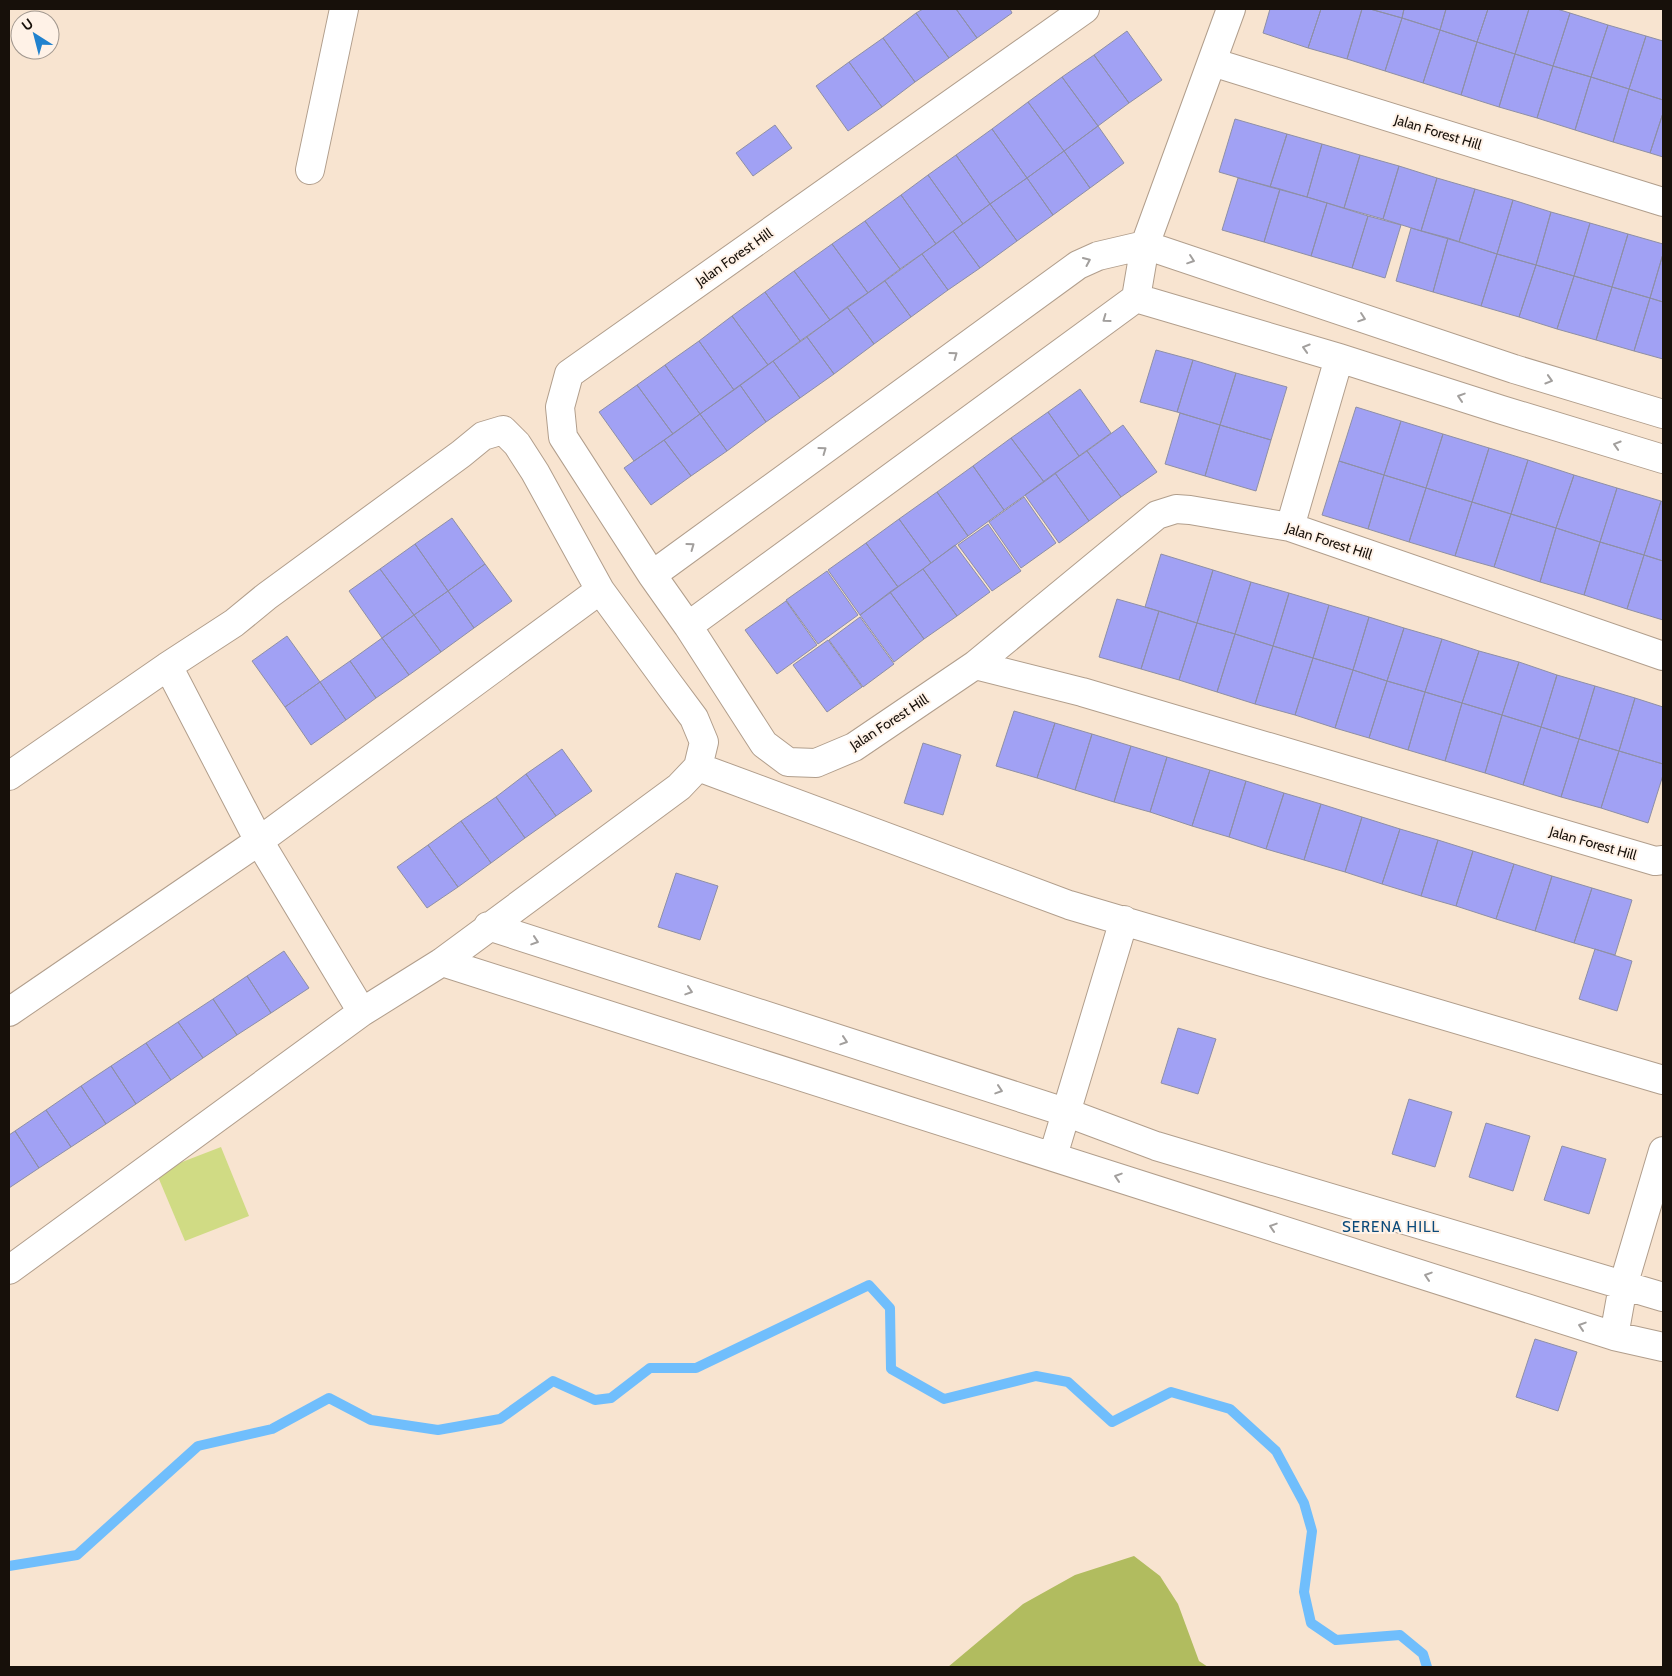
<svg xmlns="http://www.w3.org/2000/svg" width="1672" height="1676" font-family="Cabin,sans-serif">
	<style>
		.green { fill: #d0db84 }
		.forest { fill: #b1bc5f }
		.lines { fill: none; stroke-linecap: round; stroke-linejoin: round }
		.stream { stroke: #70befc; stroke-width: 10 }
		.building { fill: #a1a1f4; stroke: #8e8fa6 }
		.street-casing { stroke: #b19e8c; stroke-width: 30 }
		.street { stroke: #fff; stroke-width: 28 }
		.oneway { stroke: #a29f9d }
		.labels { text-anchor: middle; stroke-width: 4; stroke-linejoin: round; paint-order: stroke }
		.street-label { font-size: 14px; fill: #17100a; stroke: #fff2e7 }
		.neighbourhood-label { font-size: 15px; letter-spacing: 1px; fill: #0b4a7a; stroke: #fff2e7 }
	</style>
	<rect width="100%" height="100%" fill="#f8e4d0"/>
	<path class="green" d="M221 1147 249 1216 185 1241 156 1172Z"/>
	<path class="forest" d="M1134 1556 1160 1576 1178 1604 1199 1661 1208 1667H948L1023 1604 1075 1575Z"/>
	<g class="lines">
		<path class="stream" d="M9 1566 77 1555 198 1446 272 1429 329 1398 371 1420 438 1430 500 1419 553 1381 595 1400 611 1398 650 1368H696L869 1285 890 1308 891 1369 944 1399 1036 1376 1068 1382 1112 1422 1171 1392 1230 1409 1276 1451 1304 1503 1312 1531 1304 1592 1311 1623 1336 1640 1400 1635 1423 1654 1427 1667"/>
	</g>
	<path class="building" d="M923 9H956L977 38 949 58 916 13Z
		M956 9H1010L1012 13 977 38Z
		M1270 9H1321L1308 48 1263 33Z
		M1321 9H1362L1347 59 1308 48Z
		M1362 9H1370L1402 18 1385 71 1347 59Z
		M1370 9H1404L1402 18Z
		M1404 9H1446L1440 30 1402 18Z
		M1446 9H1488L1477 42 1440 30Z
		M1488 9H1529L1515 54 1477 42Z
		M1529 9H1557L1570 13 1553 66 1515 54Z
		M916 13 949 58 915 82 883 38Z
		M1570 13 1608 25 1591 77 1553 66Z
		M1402 18 1440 30 1423 83 1385 71Z
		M1608 25 1646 36 1629 89 1591 77Z
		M1440 30 1477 42 1461 95 1423 83Z
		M1127 31 1162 80 1129 103 1094 55Z
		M1646 36 1663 41V100L1629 89Z
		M883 38 915 82 882 107 849 62Z
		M1477 42 1515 54 1499 107 1461 95Z
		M1515 54 1553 66 1537 118 1499 107Z
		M1094 55 1129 103 1098 126 1062 77Z
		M849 62 882 107 848 131 816 86Z
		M1553 66 1591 77 1575 130 1537 118Z
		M1062 77 1098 126 1064 151 1028 102Z
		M1591 77 1629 89 1613 142 1575 130Z
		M1629 89 1663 100V113L1650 153 1613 142Z
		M1028 102 1064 151 1027 178 992 129Z
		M1663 113V157L1650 153Z
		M1235 119 1287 134 1270 187 1219 172Z
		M775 125 792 148 753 176 736 153Z
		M1098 126 1124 163 1090 188 1064 151Z
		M992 129 1027 178 990 204 956 155Z
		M1287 134 1322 144 1307 197 1270 187Z
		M1322 144 1360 155 1344 208 1307 197Z
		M1064 151 1090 188 1053 215 1027 178Z
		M956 155 990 204 963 224 928 175Z
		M1360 155 1399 166 1383 219 1344 208Z
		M1399 166 1437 178 1421 231 1383 219Z
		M928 175 963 224 936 244 901 195Z
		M1027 178 1053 215 1017 241 990 204Z
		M1238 178 1280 189 1264 242 1222 230Z
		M1437 178 1475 189 1459 242 1421 231Z
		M1280 189 1327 203 1311 256 1264 242Z
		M1475 189 1513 200 1497 254 1459 242Z
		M901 195 936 244 900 269 865 221Z
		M1513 200 1551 212 1536 265 1497 254Z
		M1327 203 1368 216 1352 268 1311 256Z
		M990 204 1017 241 980 268 953 231Z
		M1551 212 1590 223 1574 276 1536 265Z
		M1368 216 1401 225 1385 278 1352 268Z
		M865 221 900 269 868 293 832 244Z
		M1590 223 1628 234 1612 287 1574 276Z
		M1411 228 1448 238 1433 292 1396 281Z
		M953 231 980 268 948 290 922 254Z
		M1628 234 1663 244V254L1650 298 1612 287Z
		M1448 238 1497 254 1481 306 1433 292Z
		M832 244 868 293 830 320 794 271Z
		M922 254 948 290 911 317 885 281Z
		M1497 254 1536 265 1519 317 1481 306Z
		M1663 254V302L1650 298Z
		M1536 265 1574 276 1557 329 1519 317Z
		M794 271 830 320 800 341 765 292Z
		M1574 276 1612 287 1596 340 1557 329Z
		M885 281 911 317 874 344 847 307Z
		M1612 287 1650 298 1634 351 1596 340Z
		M765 292 800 341 768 365 732 316Z
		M1650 298 1663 302V359L1634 351Z
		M847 307 874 344 834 374 807 337Z
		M732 316 768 365 734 390 699 341Z
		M807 337 834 374 800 398 773 361Z
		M699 341 734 390 700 414 665 365Z
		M1156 350 1193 360 1177 412 1140 402Z
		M1193 360 1236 373 1220 425 1177 412Z
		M773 361 800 398 766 422 740 385Z
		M665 365 700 414 673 434 637 385Z
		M1236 373 1287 387 1271 440 1220 425Z
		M637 385 673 434 634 461 599 412Z
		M740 385 766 422 727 451 700 414Z
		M1080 389 1111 433 1079 456 1048 412Z
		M1356 407 1401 421 1384 475 1339 461Z
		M1048 412 1079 456 1044 482 1011 438Z
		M1180 413 1220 425 1205 476 1165 464Z
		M700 414 727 451 691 476 664 440Z
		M1401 421 1443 434 1426 488 1384 475Z
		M1123 425 1157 472 1121 497 1087 451Z
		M1220 425 1271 440 1256 491 1205 476Z
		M1443 434 1489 448 1472 502 1426 488Z
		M1011 438 1044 482 1004 510 973 466Z
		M664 440 691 476 651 505 624 468Z
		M1489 448 1528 460 1511 514 1472 502Z
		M1087 451 1121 497 1089 521 1055 473Z
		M1528 460 1574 475 1556 528 1511 514Z
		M1339 461 1384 475 1368 529 1322 515Z
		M973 466 1004 510 968 536 937 492Z
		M1055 473 1089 521 1059 543 1025 495Z
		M1384 475 1426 488 1409 542 1368 529Z
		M1574 475 1617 488 1600 542 1556 528Z
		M1426 488 1472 502 1455 556 1409 542Z
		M1617 488 1661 501 1644 555 1600 542Z
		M937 492 968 536 931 563 899 519Z
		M1024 497 1056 543 1021 568 989 522Z
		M1661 501 1663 502V561L1644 555Z
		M1472 502 1511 514 1494 567 1455 556Z
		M1511 514 1556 528 1540 582 1494 567Z
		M452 518 485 564 448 591 415 544Z
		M899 519 931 563 898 587 866 543Z
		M988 524 1021 571 992 591 958 545Z
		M1556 528 1600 542 1584 595 1540 582Z
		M1600 542 1644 555 1627 609 1584 595Z
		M866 543 898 587 860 615 828 570Z
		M415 544 448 591 414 615 380 569Z
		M955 545 990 592 957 616 923 569Z
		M1161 554 1213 570 1197 623 1145 607Z
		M1644 555 1663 561V620L1627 609Z
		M485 564 512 601 474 628 448 591Z
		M380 569 414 615 382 638 349 591Z
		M923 569 957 616 924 639 890 592Z
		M1213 570 1251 582 1235 634 1197 623Z
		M827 571 858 615 818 644 786 600Z
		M1251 582 1289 593 1273 646 1235 634Z
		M448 591 474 628 441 652 414 615Z
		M890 592 924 639 894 662 860 615Z
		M1289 593 1329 605 1313 658 1273 646Z
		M1117 599 1159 611 1141 669 1099 657Z
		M786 601 817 645 777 674 745 630Z
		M1329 605 1369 617 1353 670 1313 658Z
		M1159 611 1197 623 1179 680 1141 669Z
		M414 615 441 652 409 675 382 638Z
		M860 617 894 664 863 687 829 640Z
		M1369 617 1404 628 1387 681 1353 670Z
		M1197 623 1235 634 1217 692 1179 680Z
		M1404 628 1442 639 1425 692 1387 681Z
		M1235 634 1273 646 1255 704 1217 692Z
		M287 636 320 682 285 707 252 661Z
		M382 638 409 675 376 698 350 661Z
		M1442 639 1479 651 1462 703 1425 692Z
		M828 640 862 687 827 712 793 665Z
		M1273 646 1313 658 1295 715 1255 704Z
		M1479 651 1519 662 1502 715 1462 703Z
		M1313 658 1353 670 1335 728 1295 715Z
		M350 661 376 698 346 720 320 682Z
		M1519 662 1557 675 1541 727 1502 715Z
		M1353 670 1387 681 1369 738 1335 728Z
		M1557 675 1595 686 1579 739 1541 727Z
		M1387 681 1425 692 1408 750 1369 738Z
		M320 682 346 720 311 745 285 707Z
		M1595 686 1635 698 1619 751 1579 739Z
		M1425 692 1462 703 1445 761 1408 750Z
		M1635 698 1663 707V764L1619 751Z
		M1462 703 1502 715 1485 773 1445 761Z
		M1014 711 1055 723 1037 778 996 766Z
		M1502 715 1541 727 1523 785 1485 773Z
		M1055 723 1092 734 1075 790 1037 778Z
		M1541 727 1579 739 1561 797 1523 785Z
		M1092 734 1131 746 1114 802 1075 790Z
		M1579 739 1619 751 1601 808 1561 797Z
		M923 743 961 755 943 815 904 803Z
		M1131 746 1167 757 1150 812 1114 802Z
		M562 749 592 791 556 816 526 774Z
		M1619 751 1663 764V775L1648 823 1601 808Z
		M1167 757 1210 770 1192 826 1150 812Z
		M1210 770 1246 781 1229 837 1192 826Z
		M526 774 556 816 525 838 496 797Z
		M1246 781 1284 793 1266 849 1229 837Z
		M1284 793 1321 804 1304 860 1266 849Z
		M496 797 525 838 491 863 461 821Z
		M1321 804 1362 817 1345 872 1304 860Z
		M1362 817 1400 829 1382 884 1345 872Z
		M461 821 491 863 458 887 428 845Z
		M1400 829 1438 840 1421 896 1382 884Z
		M1438 840 1473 851 1456 906 1421 896Z
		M428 845 458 887 427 908 397 867Z
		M1473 851 1514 864 1496 919 1456 906Z
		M1514 864 1552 876 1535 931 1496 919Z
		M676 873 718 886 700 940 658 927Z
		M1552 876 1592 888 1574 943 1535 931Z
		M1592 888 1632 900 1615 955 1574 943Z
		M1595 949 1632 961 1617 1011 1579 999Z
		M284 951 309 988 271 1013 247 976Z
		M247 976 271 1013 237 1035 213 999Z
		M213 999 237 1035 203 1058 178 1022Z
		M178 1022 203 1058 171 1080 146 1043Z
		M1178 1028 1216 1039 1198 1094 1161 1083Z
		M146 1043 171 1080 136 1104 111 1066Z
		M111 1066 136 1104 106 1124 81 1086Z
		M81 1086 106 1124 71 1147 46 1110Z
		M1409 1099 1452 1112 1435 1167 1392 1154Z
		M46 1110 71 1147 39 1168 15 1131Z
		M1486 1123 1530 1136 1513 1191 1469 1177Z
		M15 1131 39 1168 9 1188V1135Z
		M1562 1146 1606 1159 1589 1214 1544 1200Z
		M1535 1339 1577 1352 1558 1411 1516 1397Z"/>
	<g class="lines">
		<defs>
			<path id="street" d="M1085 9 569 374 560 407 563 437 652 575 688 626 764 744 788 762 816 763 854 747 975 665 1157 515 1176 509 1190 510 1290 527 1663 656
				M1212 62 1663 202
				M310 170 344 9
				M1136 298 1145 245 1231 9
				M1290 527 1339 358
				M652 575 1078 265 1098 256 1145 245 1514 369 1663 414
				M688 626 1136 298 1339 358 1502 410 1663 459
				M975 665 1082 692 1655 861 1663 860
				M168 666 259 841 362 1012
				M698 767 1069 905 1663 1080
				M9 776 168 666 234 623 267 596 461 454 483 436 503 430 517 444 535 472 600 590 668 683 694 718 704 742 698 767 679 787 442 962 362 1012 9 1270
				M488 926 1065 1112 1156 1146 1663 1297
				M442 962 1614 1336 1663 1347
				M9 1012 259 841 600 590
				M1053 1156 1124 920
				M1614 1336 1623 1286 1663 1151"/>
		</defs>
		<use href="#street" class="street-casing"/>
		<use href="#street" class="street"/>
	</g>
	<defs><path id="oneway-chevron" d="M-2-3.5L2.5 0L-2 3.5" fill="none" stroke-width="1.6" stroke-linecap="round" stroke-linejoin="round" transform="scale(1.25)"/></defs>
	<g class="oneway">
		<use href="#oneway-chevron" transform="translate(1191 260) rotate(19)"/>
		<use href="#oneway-chevron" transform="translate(1087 261) rotate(-24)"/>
		<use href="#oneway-chevron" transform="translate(1362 318) rotate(19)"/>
		<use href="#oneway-chevron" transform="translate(1106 319) rotate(144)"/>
		<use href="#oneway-chevron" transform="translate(1306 348) rotate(-163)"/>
		<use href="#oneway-chevron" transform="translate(954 355) rotate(-36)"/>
		<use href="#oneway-chevron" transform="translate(1549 380) rotate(17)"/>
		<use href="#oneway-chevron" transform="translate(1461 397) rotate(-162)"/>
		<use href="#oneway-chevron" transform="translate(1617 445) rotate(-163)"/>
		<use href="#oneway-chevron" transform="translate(823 450) rotate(-36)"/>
		<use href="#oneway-chevron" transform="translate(691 546) rotate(-36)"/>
		<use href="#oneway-chevron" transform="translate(535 941) rotate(18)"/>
		<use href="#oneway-chevron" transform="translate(689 991) rotate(18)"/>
		<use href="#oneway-chevron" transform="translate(844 1041) rotate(18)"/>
		<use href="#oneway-chevron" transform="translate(999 1090) rotate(18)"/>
		<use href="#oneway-chevron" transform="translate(1118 1177) rotate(-162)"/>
		<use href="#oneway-chevron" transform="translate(1273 1227) rotate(-162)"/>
		<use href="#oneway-chevron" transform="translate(1428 1276) rotate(-162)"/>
		<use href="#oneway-chevron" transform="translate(1582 1326) rotate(-162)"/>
	</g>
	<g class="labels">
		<g class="street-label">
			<text transform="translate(1438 132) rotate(17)" y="5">Jalan Forest Hill</text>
			<text transform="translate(734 257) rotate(-35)" y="5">Jalan Forest Hill</text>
			<text transform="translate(1329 541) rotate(18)" y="5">Jalan Forest Hill</text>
			<text transform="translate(889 722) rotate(-33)" y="5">Jalan Forest Hill</text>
			<text transform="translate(1593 843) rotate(16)" y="5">Jalan Forest Hill</text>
		</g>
		<g class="neighbourhood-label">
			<text x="1391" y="1232">SERENA HILL</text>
		</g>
	</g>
	<rect width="1672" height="1676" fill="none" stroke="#17100a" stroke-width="20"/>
	<g transform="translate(35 35) rotate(324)"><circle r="24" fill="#fff2e7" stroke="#a2988f"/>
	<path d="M0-4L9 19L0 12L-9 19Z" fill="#2182ce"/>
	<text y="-8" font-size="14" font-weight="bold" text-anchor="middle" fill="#17100a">U</text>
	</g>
</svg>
